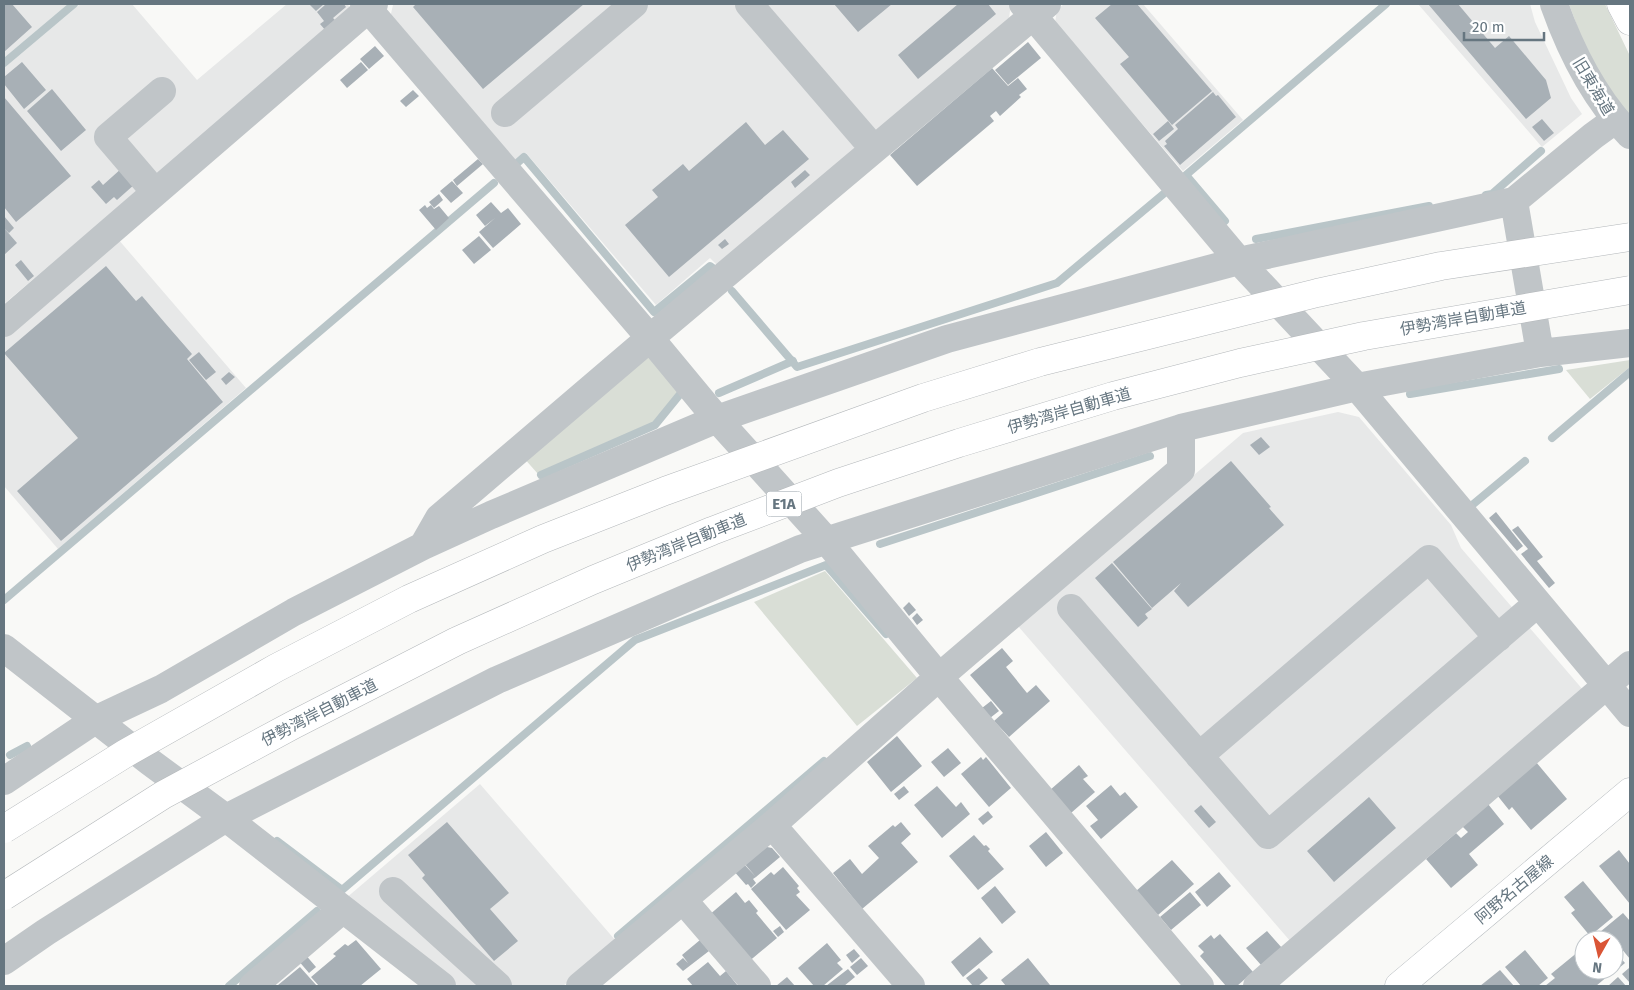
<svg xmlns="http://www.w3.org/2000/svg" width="1634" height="990" font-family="'Fira Sans','Noto Sans JP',sans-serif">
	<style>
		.built { fill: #e7e8e8 }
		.green { fill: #d9ded6 }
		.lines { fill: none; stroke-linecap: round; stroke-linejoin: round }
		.stream { stroke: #b9c5c8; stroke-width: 8 }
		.building { fill: #a8b0b6 }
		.major-casing { stroke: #b4b9bd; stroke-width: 29 }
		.highway-casing { stroke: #b4b8bb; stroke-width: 29 }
		.minor { stroke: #c0c5c8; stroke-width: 28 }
		.major { stroke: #fff; stroke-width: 28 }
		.highway { stroke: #fff; stroke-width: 28 }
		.highway-bridge-casing { stroke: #b4b8bb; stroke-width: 29; stroke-linecap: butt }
		.highway-bridge { stroke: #fff; stroke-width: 28 }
		.labels { text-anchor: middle; stroke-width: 5; stroke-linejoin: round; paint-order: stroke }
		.shield { fill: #fff; stroke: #949fa6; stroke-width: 1 }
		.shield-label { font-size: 15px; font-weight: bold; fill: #667680 }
		.street-label { font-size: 16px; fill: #667680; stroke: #fff }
	</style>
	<rect width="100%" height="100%" fill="#f9f9f7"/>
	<path class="built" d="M4 4H68L4 58Z
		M80 4H132L197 80 287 4H347L350 7 349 11 4 304V68Z
		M395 4H1011L1009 18 718 266 710 258 656 305 526 153 514 162 390 18 393 5Z
		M1064 4H1143L1243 120 1183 171 1055 23 1057 10Z
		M1418 4H1530L1535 22 1571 98 1582 114 1542 147Z
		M118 239 246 388 58 549 4 486V337Z
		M1338 412 1359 417 1451 525 1461 548 1584 691 1291 942 1018 626 1243 433Z
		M480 784 616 941 563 986H458L345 899Z"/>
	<path class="green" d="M1569 4H1605L1630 56V122L1593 69Z
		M640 357 654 358 680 390 652 424 538 474 523 457Z
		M1630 360V367L1590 399 1566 370Z
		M825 571 917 678 857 726 754 602Z"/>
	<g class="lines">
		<path class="stream" d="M4 63 74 4
			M515 165 524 157 654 312 710 266 714 269
			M1486 195 1492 194 1541 151
			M1225 221 1186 175 1386 4
			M1256 239 1429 206
			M732 291 797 367 1057 283 1167 191
			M719 393 793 361
			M1410 394 1559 369
			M1552 438 1630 372
			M541 475 655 425 681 393
			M1471 506 1525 461
			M880 544 1150 456
			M4 600 494 183
			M10 755 27 746
			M277 841 342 890 635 640 826 565 886 634
			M618 936 824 761
			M229 986 317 911"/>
	</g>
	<path class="building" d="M4 4H12L32 27 4 52Z
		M309 4H324L316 11Z
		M326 4H344L346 7 333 18 336 21 326 31 320 24 324 21 317 12Z
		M416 4H584L483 89 413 7Z
		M834 4H892L858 32Z
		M958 4H988L996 14 918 79 898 55Z
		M1112 4H1137L1212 91 1172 125 1120 64 1129 57 1095 18Z
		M1428 4H1458L1495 48 1509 36 1546 80 1551 98 1526 119Z
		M1028 42 1041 58 1008 85 995 70Z
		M375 46 384 56 369 69 360 59Z
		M22 62 46 90 24 109 4 84V77Z
		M361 62 368 70 347 88 340 80Z
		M992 68 1008 86 1018 78 1027 89 1019 95 1021 97 1000 116 996 111 990 116 994 121 917 186 890 155Z
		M52 89 86 130 61 151 27 111Z
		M413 90 419 96 406 107 400 101Z
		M1213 92 1216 96 1218 95 1236 117 1180 165 1164 146 1167 144 1165 141 1178 129 1175 125Z
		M4 97 71 176 16 222 4 207Z
		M1542 119 1554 133 1544 141 1532 127Z
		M1168 121 1174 129 1159 141 1153 134Z
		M746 122 765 145 783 130 809 159 669 277 625 225 658 197 652 190 683 164 689 171Z
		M478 159 483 164 457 186 453 180Z
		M122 168 135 184 117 200 114 197 106 204 91 187 99 180 103 185Z
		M805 170 810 175 795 188 791 182Z
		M452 181 463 193 451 203 440 191Z
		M439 194 443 200 434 208 429 202Z
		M491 202 501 213 508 208 521 224 493 248 479 232 495 218 485 226 476 215Z
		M425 205 427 208 431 205 434 209 439 206 449 218 436 230 419 210Z
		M4 216 14 228 9 233 4 228 17 243 4 255Z
		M479 236 491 250 474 264 462 250Z
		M725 239 729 244 722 249 718 245Z
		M21 260 34 276 28 281 15 265Z
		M106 266 136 301 142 296 165 323 159 327 165 323 192 354 187 359 223 402 61 541 17 491 78 438 4 353Z
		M199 352 216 372 206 380 189 360Z
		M229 372 235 377 226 385 221 379Z
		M1261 437 1270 447 1259 455 1250 445Z
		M1231 461 1271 507 1269 508 1284 525 1188 607 1174 591 1181 583 1152 608 1113 562Z
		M1496 512 1523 546 1517 551 1489 518Z
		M1518 526 1543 557 1537 561 1555 583 1549 588 1521 554 1528 549 1512 530Z
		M1112 563 1152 609 1145 614 1148 618 1138 627 1095 578Z
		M909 602 916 610 909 616 903 608Z
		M917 613 923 620 917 625 912 618Z
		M1002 648 1013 661 1006 667 1027 693 1036 685 1050 701 1009 737 994 721 1003 713 970 675Z
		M991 701 999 711 990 718 982 708Z
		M897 736 922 766 891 792 867 762Z
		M948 748 961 763 944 777 931 762Z
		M981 757 983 760 986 757 1011 788 989 807 961 774Z
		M1536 762 1567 799 1531 830 1512 807 1509 810 1497 795Z
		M1079 765 1088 776 1083 779 1095 792 1071 813 1050 790Z
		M1111 785 1120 796 1125 792 1138 807 1101 839 1090 826 1098 820 1086 806Z
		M904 786 909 792 899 800 894 794Z
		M937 786 956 807 961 802 970 814 942 838 914 805Z
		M1369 797 1396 828 1334 882 1307 851Z
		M1488 804 1504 824 1469 854 1478 865 1451 888 1426 859 1456 833 1461 838 1468 832 1462 826Z
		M1201 805 1216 822 1209 828 1194 811Z
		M988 811 993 817 983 825 978 819Z
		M447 822 509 893 490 909 518 941 494 961 422 878 425 875 408 855Z
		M901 822 911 834 901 843 918 862 862 909 833 873 850 859 862 874 879 858 868 846 893 825 895 827Z
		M1046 832 1063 853 1046 867 1029 846Z
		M974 835 984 846 986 845 990 849 988 851 1004 869 978 890 949 856Z
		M762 846 772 848 780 857 756 877 743 862Z
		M1619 850 1630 864V904L1599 866Z
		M1172 860 1194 884 1158 915 1136 891Z
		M742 862 756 877 753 879 756 883 751 888 748 884 746 885 733 870Z
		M783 867 799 886 797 888 800 892 796 895 810 910 786 930 751 889 771 872 774 875Z
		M1219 872 1231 886 1207 907 1195 892Z
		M1583 881 1613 917 1590 936 1571 913 1575 910 1564 897Z
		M995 886 1016 912 1002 924 981 898Z
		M736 892 745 903 749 900 758 911 756 913 777 938 747 963 708 916Z
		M1190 892 1201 905 1171 930 1160 917Z
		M1623 913 1630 921V959L1616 942 1614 944V940H1606L1600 932Z
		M780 926 784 932 778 937 773 931Z
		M1267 931 1282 948 1261 965 1246 948Z
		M1220 934 1253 972 1237 986H1226L1200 956 1204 952 1198 946 1211 935 1214 939Z
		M980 937 993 952 963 977 951 962Z
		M356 940 381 969 360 986H319L311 977 336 956 333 954 345 944 348 946Z
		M700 940 709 951 683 971 676 964 683 958 688 963 682 955Z
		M827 943 841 960 837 963 843 969 823 986H814L798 968Z
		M1584 947V970H1615L1596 986H1545L1555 978 1551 974Z
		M854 949 860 956 852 963 846 955Z
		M1525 950 1548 978 1538 986H1521L1505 967Z
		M304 953 316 967 309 973 297 959Z
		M1618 955 1625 963 1619 968 1614 962V959Z
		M861 958 868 966 857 975 850 967Z
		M1028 958 1050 985 1049 986H1006L1001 980Z
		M708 962 720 976 726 971 738 986H693L687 979Z
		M300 967 317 986H279L278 985Z
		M979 968 988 978 978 986H973L966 978Z
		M1629 968 1630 969V983L1622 974Z
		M848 969 855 977 844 986H826Z
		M1500 970 1514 986H1480Z
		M787 977 795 986H776Z
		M1618 977 1626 986H1608Z"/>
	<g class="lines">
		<defs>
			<path id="major" d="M1399 986 1630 792"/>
			<path id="highway" d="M1621 4 1630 21"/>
		</defs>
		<use href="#major" class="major-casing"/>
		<use href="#highway" class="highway-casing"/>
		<path class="minor" d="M364 4 650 338 717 419 827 541 939 677 1200 986
			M749 4 874 149
			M1023 4 1239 261 1357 387 1630 713
			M1554 4C1571 52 1594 98 1630 135
			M505 113 634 4
			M155 192 108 137 162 91
			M1514 201 1540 353
			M4 323 374 4
			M423 546 439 518 650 338 1047 4
			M1071 608 1268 835 1538 603
			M4 648 150 762 226 818 442 986
			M1199 756 1429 559 1498 638
			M4 781 95 720 161 689 294 612 423 546 491 515 717 419 947 339 1239 261 1514 201 1593 136 1615 120
			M772 825 911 986
			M393 891 498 986
			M683 900 757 986
			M4 961 46 932 226 818 497 680 800 549 1181 428 1357 387 1540 353 1630 343
			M253 986 343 909
			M580 986 772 825 939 677 1181 470V428
			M1257 986 1630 665"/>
		<use href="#major" class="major"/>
		<use href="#highway" class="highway"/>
		<defs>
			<path id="highway-bridge" d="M4 829 126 753 276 668 409 599 543 539 665 491 923 398 1040 362 1317 293 1441 266 1630 237
				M4 896 163 795 293 725 457 641 593 580 712 531 838 483 959 443 1113 396 1240 363 1364 336 1630 290"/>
		</defs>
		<use href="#highway-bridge" class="highway-bridge-casing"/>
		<use href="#highway-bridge" class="highway-bridge"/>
	</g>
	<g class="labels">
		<rect class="shield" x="766.5" y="491.5" width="35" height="25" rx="4"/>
		<g class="shield-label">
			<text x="784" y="509">E1A</text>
		</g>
		<g class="street-label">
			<text transform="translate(1594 86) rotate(59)" y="6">旧東海道</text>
			<text transform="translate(1463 318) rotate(-10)" y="6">伊勢湾岸自動車道</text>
			<text transform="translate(1069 410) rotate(-16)" y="6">伊勢湾岸自動車道</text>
			<text transform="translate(686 542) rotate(-22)" y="6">伊勢湾岸自動車道</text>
			<text transform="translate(319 712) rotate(-27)" y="6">伊勢湾岸自動車道</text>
			<text transform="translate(1514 889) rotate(-40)" y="6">阿野名古屋線</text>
		</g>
	</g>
	<rect width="1634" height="990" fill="none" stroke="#667680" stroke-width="10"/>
	<g transform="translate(1599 955) rotate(188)"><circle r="24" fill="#ffffff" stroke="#c2c8cc"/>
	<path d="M0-4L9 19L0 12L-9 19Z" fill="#da5536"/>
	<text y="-8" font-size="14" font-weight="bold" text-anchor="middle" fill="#667680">N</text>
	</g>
	<path d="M1464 32v8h80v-8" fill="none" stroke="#667680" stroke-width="2.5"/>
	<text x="1472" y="32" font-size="15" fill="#667680" stroke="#ffffff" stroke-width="4" paint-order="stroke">20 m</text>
</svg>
